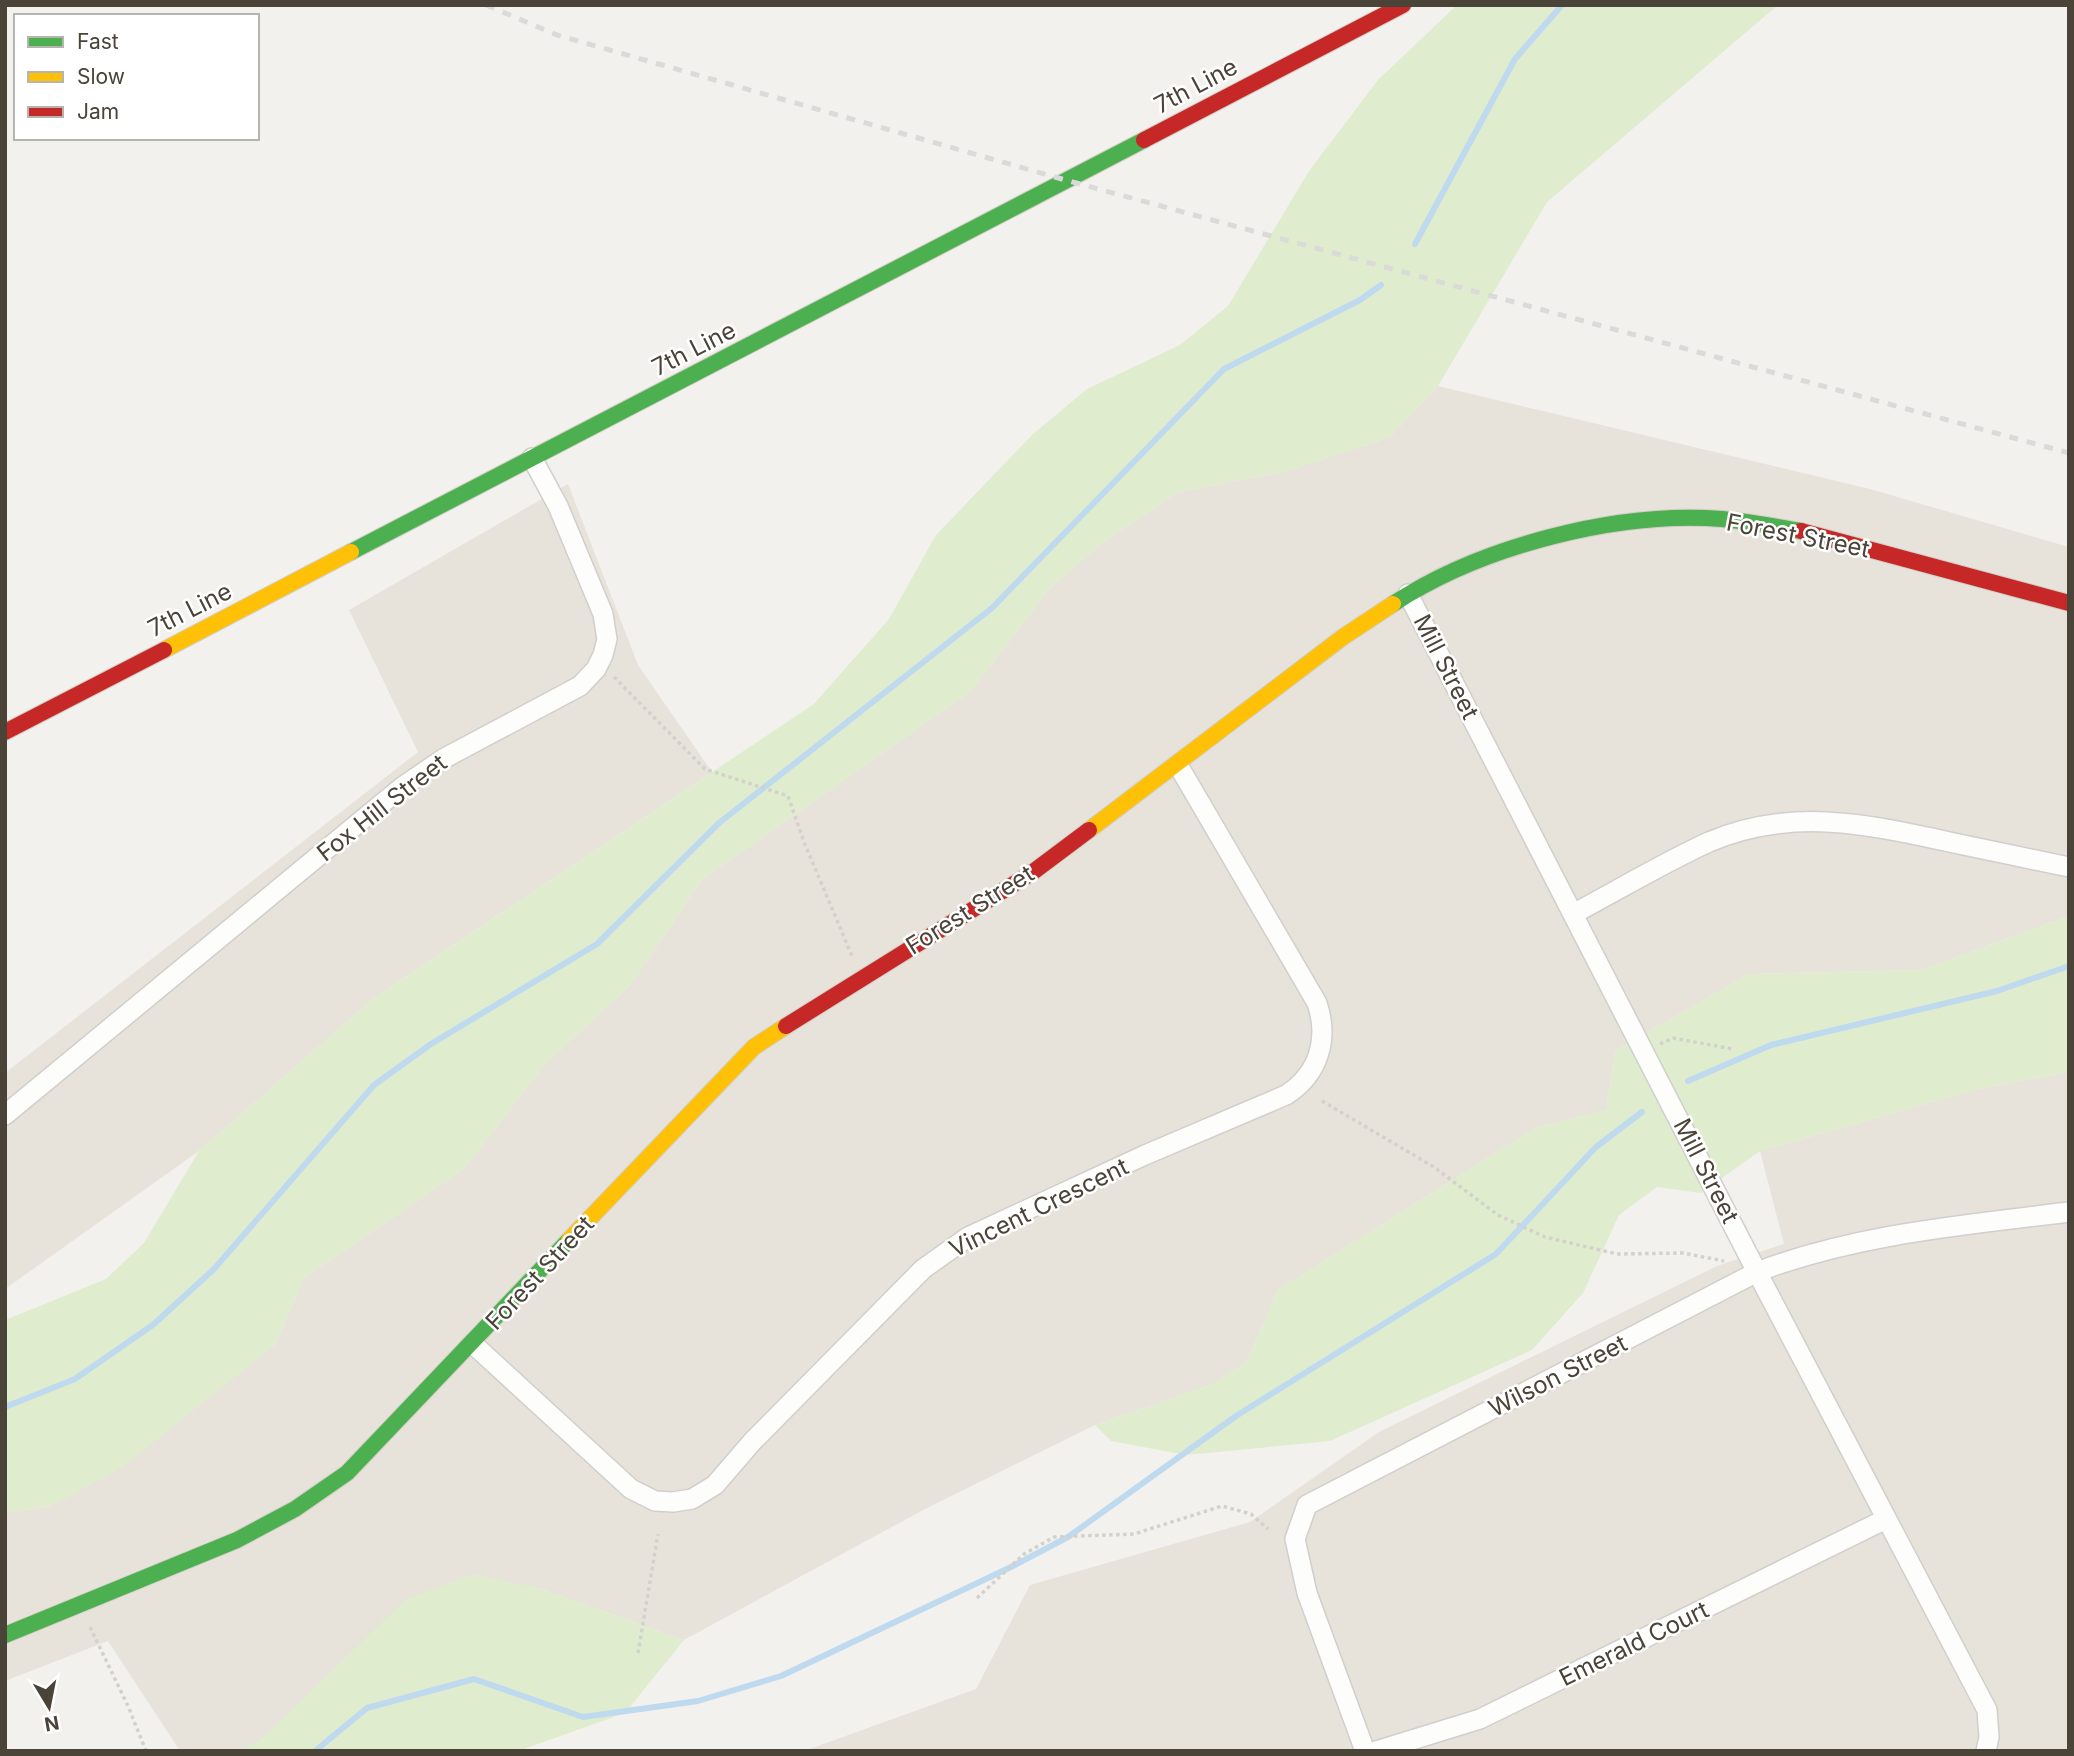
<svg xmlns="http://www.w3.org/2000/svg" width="2074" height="1756" font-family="Inter,sans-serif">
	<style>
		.residential { fill: #e7e3db }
		.green { fill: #dfecce }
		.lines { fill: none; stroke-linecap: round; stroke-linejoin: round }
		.stream { stroke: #bfdaef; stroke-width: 6 }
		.street-casing { stroke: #d1cfcb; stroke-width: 22 }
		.fast-casing { stroke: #d2cec4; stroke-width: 18 }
		.slow-casing { stroke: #d2cec4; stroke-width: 18 }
		.jam-casing { stroke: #d2cec4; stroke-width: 18 }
		.path { stroke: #d3d1cb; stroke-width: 3.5; stroke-dasharray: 3.5 3.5; stroke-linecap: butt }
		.street { stroke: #fdfdfc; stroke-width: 19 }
		.fast { stroke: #4caf50; stroke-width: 16 }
		.slow { stroke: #ffc107; stroke-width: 16 }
		.jam { stroke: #c62828; stroke-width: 16 }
		.rail { stroke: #dadad9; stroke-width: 5; stroke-dasharray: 9 9; stroke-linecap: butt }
		.labels { text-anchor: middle; stroke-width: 5; stroke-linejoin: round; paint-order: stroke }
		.street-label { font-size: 24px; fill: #494338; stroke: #fff }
	</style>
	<rect width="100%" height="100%" fill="#f3f1ed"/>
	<path class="residential" d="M1438 386 1870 489 2069 547V916L1921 970 1749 974 1615 1051 1606 1110 1535 1128 1278 1290 1246 1363 1211 1385 1095 1425 925 1509 684 1640 538 1588 241 1751H180L108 1641 5 1681V1513L51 1506 275 1345 304 1278 464 1169 546 1063 630 985 703 879 971 691 1050 588 1098 546 1179 492 1283 472 1390 437Z
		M568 484 638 665 712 772 374 998 199 1151 5 1289V1073L418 752 349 610Z
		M2069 1072V1751H804L976 1689 1030 1585 1250 1522 1379 1432 1717 1266 1784 1244 1760 1151 1978 1089Z"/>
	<path class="green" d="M1457 5H1778L1547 202 1438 386 1390 437 1283 472 1179 492 1098 546 1050 588 971 691 703 879 630 985 546 1063 464 1169 304 1278 275 1345 120 1469 51 1506 5 1513V1320L106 1279 144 1243 199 1151 374 998 814 704 889 619 936 535 1033 434 1087 389 1180 345 1228 306 1309 171 1378 80Z
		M2069 916V1072L1978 1089 1760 1151 1701 1193 1657 1187 1619 1215 1583 1293 1532 1350 1330 1441 1186 1455 1111 1441 1095 1425 1211 1385 1246 1363 1278 1290 1535 1128 1606 1110 1615 1051 1749 974 1921 970Z
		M473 1574 538 1588 684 1640 625 1713 524 1749 241 1751 264 1737 405 1600Z"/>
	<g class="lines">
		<path class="stream" d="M1415 244 1515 59 1562 5
			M1688 1081 1771 1045 1997 991 2069 966
			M5 1407 75 1379 154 1324 214 1269 374 1085 431 1044 597 944 719 823 992 608 1224 369 1360 300 1381 285
			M315 1751 367 1708 474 1679 583 1717 698 1701 781 1676 1009 1568 1068 1537 1236 1416 1496 1254 1596 1147 1642 1112"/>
		<defs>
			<path id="street" d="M1408 594 1757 1272 1987 1710 1989 1737 1986 1751
				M1573 914C1618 890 1663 863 1709 842 1794 806 1870 825 1954 843 1992 851 2031 859 2069 867
				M5 1115 402 787 443 759 580 686 596 669 603 655 607 639 603 614 558 506 532 458
				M473 1344 631 1489 655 1501 673 1502 692 1499 715 1485 752 1442 923 1269 968 1237 1145 1155 1286 1095C1319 1074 1329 1039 1317 1003L1178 765
				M1365 1751 1307 1593 1295 1539 1307 1505 1757 1272C1856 1234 1964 1225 2069 1212
				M1376 1751 1480 1719 1886 1519"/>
			<path id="fast" d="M351 552 1144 140
				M1393 604C1481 546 1617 511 1722 519 1748 521 1775 527 1801 531
				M5 1635 237 1540 295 1509 347 1473 569 1240"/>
			<path id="slow" d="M164 650 351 552
				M1089 830 1343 637 1393 604
				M569 1240 754 1047 786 1026"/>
			<path id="jam" d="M1144 140 1403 5
				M1801 531 2069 603
				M5 732 164 650
				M786 1026 1033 872 1089 830"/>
		</defs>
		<use href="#street" class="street-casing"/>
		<use href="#fast" class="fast-casing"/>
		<use href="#slow" class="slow-casing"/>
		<use href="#jam" class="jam-casing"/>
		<path class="path" d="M614 677 705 769 788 796 804 842 852 956
			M1660 1044 1673 1038 1733 1049
			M1322 1101 1434 1167 1498 1215 1545 1237 1617 1254 1683 1253 1724 1261
			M977 1598 1024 1554 1054 1537 1134 1534 1222 1506 1251 1514 1268 1529
			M90 1627 128 1706 146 1751
			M638 1653 658 1534"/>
		<use href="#street" class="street"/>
		<use href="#fast" class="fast"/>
		<use href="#slow" class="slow"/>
		<use href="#jam" class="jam"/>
		<path class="rail" d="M486 5 557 35 1069 181 2069 453"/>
	</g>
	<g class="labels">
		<g class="street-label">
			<text transform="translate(1196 86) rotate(-28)" y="8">7th Line</text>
			<text transform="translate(694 349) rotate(-27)" y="8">7th Line</text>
			<text transform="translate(1798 536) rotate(11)" y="8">Forest Street</text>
			<text transform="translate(190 610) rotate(-27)" y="8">7th Line</text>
			<text transform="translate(1446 667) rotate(63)" y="8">Mill Street</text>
			<text transform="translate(382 808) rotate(-38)" y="8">Fox Hill Street</text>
			<text transform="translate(970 910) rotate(-32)" y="8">Forest Street</text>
			<text transform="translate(1706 1171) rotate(63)" y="8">Mill Street</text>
			<text transform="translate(1039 1208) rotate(-26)" y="8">Vincent Crescent</text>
			<text transform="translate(540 1273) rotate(-47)" y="8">Forest Street</text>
			<text transform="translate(1558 1376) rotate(-27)" y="8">Wilson Street</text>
			<text transform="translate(1634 1644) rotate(-26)" y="8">Emerald Court</text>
		</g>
	</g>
	<rect width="2074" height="1756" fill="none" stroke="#494338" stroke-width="14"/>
	<rect x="14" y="14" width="245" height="126" fill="#ffffff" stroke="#b6b4af" stroke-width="2"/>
	<rect x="28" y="37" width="35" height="10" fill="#4caf50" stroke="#b6b4af" stroke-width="2"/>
	<text x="77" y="49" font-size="21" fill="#494338">Fast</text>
	<rect x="28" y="72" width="35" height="10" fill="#ffc107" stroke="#b6b4af" stroke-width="2"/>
	<text x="77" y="84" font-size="21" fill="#494338">Slow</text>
	<rect x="28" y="107" width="35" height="10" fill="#c62828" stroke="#b6b4af" stroke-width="2"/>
	<text x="77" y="119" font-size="21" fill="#494338">Jam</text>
	<g transform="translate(49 1707) rotate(170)" stroke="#ffffff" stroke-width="5" paint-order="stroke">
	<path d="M0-5L12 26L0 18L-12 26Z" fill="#494338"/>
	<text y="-10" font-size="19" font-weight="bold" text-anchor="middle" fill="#494338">N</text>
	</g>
</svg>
